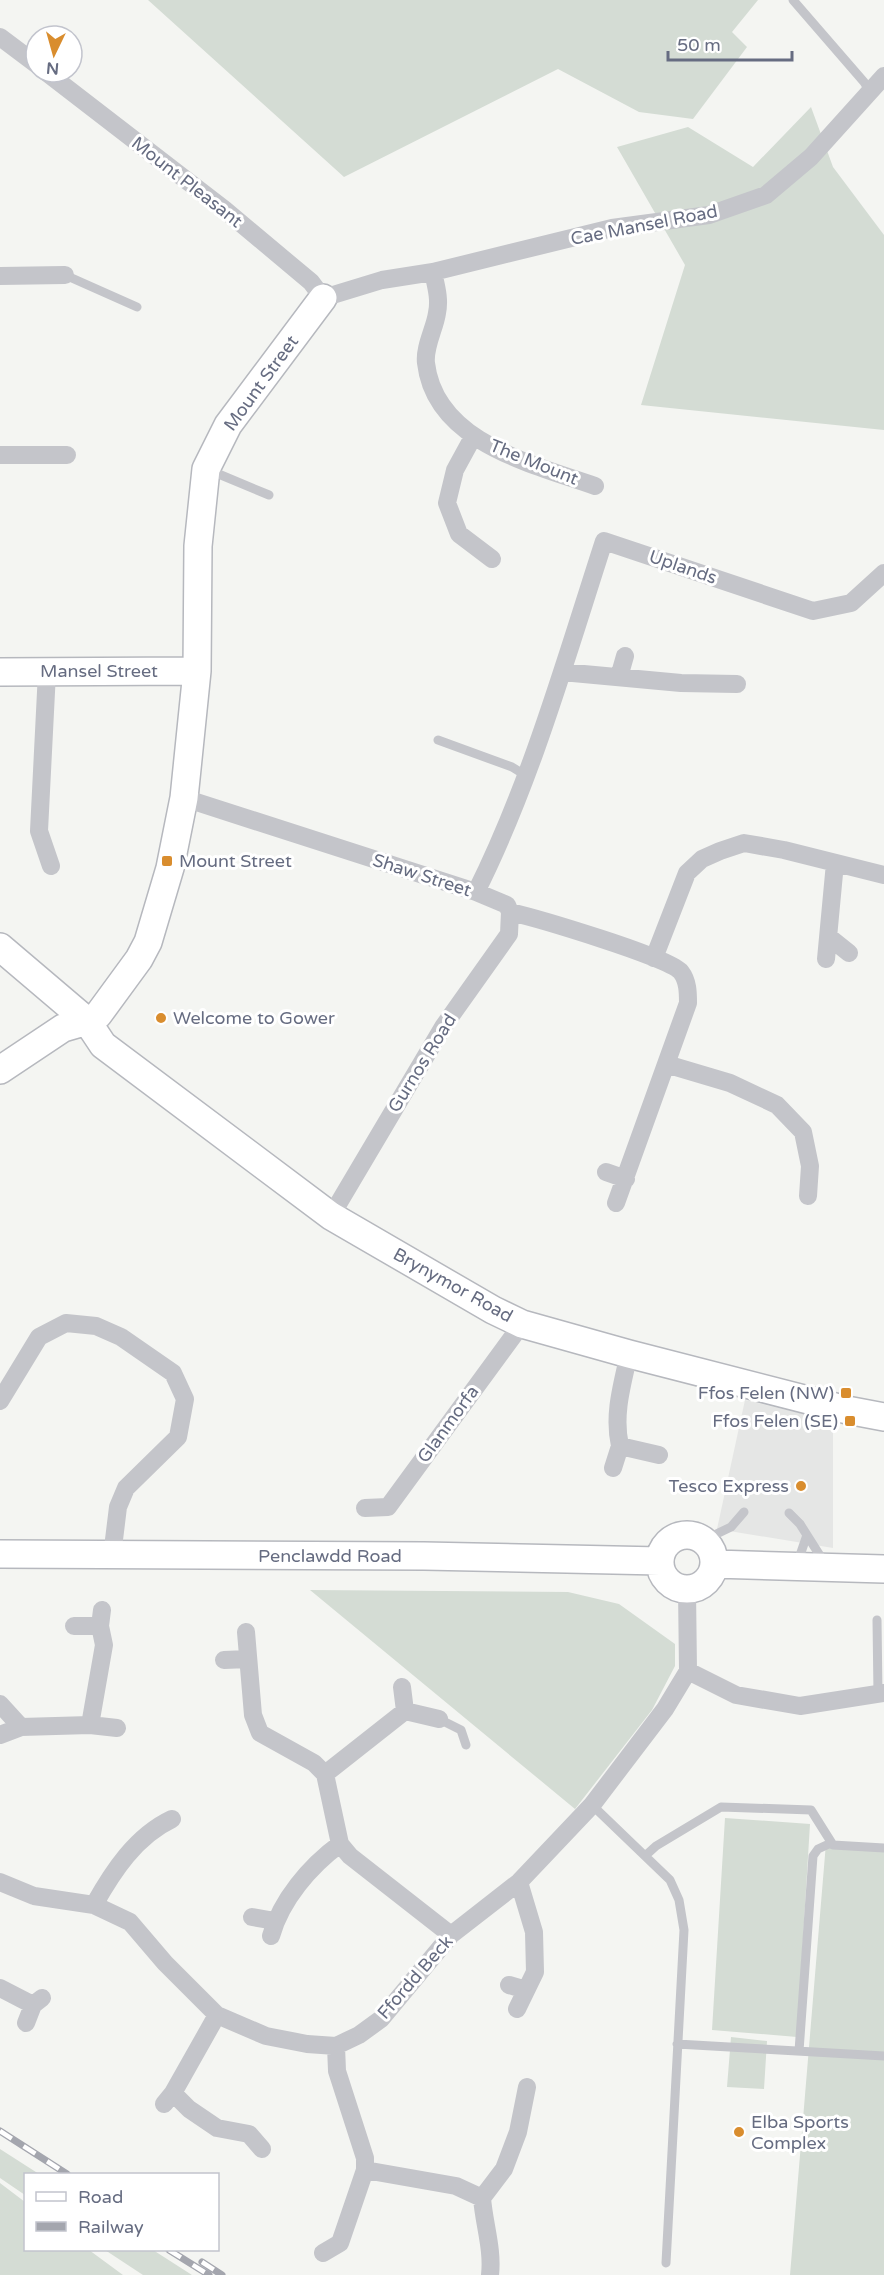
<svg xmlns="http://www.w3.org/2000/svg" width="884" height="2275" font-family="'Varela Round',sans-serif">
	<style>
		.built { fill: #e5e6e5 }
		.green { fill: #d4dcd4 }
		.lines { fill: none; stroke-linecap: round; stroke-linejoin: round }
		.secondary-casing { stroke: #b6b8be; stroke-width: 30 }
		.lane { stroke: #c4c5ca; stroke-width: 9 }
		.street { stroke: #c4c5ca; stroke-width: 18 }
		.secondary { stroke: #fff; stroke-width: 27 }
		.rail-casing { stroke: #a4a6ae; stroke-width: 7 }
		.rail { stroke: #fff; stroke-width: 4.5; stroke-dasharray: 14; stroke-linecap: butt }
		.poi-dot { fill: #d98d2e; stroke: #fff; stroke-width: 2 }
		.labels { text-anchor: middle; stroke-width: 6; stroke-linejoin: round; paint-order: stroke }
		.street-label { font-size: 18px; fill: #666c81; stroke: #fff }
		.poi-label { font-size: 18px; fill: #666c81; stroke: #fff; text-anchor: start }
	</style>
	<rect width="100%" height="100%" fill="#f4f5f2"/>
	<path class="built" d="M745 1400 833 1421V1548L717 1529Z"/>
	<path class="green" d="M148 0H758L732 32 747 47 693 119 639 112 558 69 344 177Z
		M811 107 833 167 884 235V430L641 405 685 265 617 147 688 127 753 167Z
		M310 1590 568 1592 619 1604 675 1644V1666L652 1710 575 1809Z
		M725 1818 810 1824 797 2037 712 2030Z
		M826 1843 884 1848V2275H790Z
		M731 2037 767 2041 764 2089 727 2087Z
		M0 2149 39 2174H26L25 2195 0 2178Z
		M0 2183 25 2202 26 2250H89L123 2275H0Z
		M105 2250H153L192 2275H143Z"/>
	<g class="lines">
		<defs>
			<path id="secondary" d="M0 672 197 671
				M0 947 87 1021 103 1045 331 1216 493 1310 522 1324 629 1354 847 1410 884 1417
				M0 1070 63 1028 87 1021 98 1015 139 959 148 942 170 868 184 798 197 671 198 546 206 469 228 425 323 298
				M660 1562a27 27 0 1 1 54 0a27 27 0 1 1-54 0Z
				M0 1554 424 1556 660 1561
				M714 1564 884 1569"/>
		</defs>
		<use href="#secondary" class="secondary-casing"/>
		<path class="lane" d="M793 0 864 82 870 92
			M65 275 137 307
			M209 470 269 495
			M438 740 512 767 525 775
			M789 1513 800 1524 824 1562
			M704 1540 731 1527 744 1512
			M797 1564 807 1535
			M877 1620 878 1694
			M439 1719 461 1730 466 1745
			M592 1805 670 1880 679 1900 684 1930 666 2263
			M645 1856 656 1846 721 1807 811 1810 833 1845 884 1848
			M677 2044 884 2056
			M799 2051 813 1856 818 1849 831 1843"/>
		<path class="street" d="M0 37 36 64
			M46 72 225 210 311 282 323 298 382 280 433 272 612 228 709 215 766 195 811 157 884 76
			M433 272C436 286 440 299 437 313 435 328 424 347 426 363 435 442 532 464 595 486
			M0 276 65 275
			M473 437 455 470 447 503 459 534 492 559
			M0 455H67
			M47 672 39 831 51 866
			M562 672 681 683 737 684
			M619 677 625 656
			M184 798 476 892 507 905 510 912C536 918 669 957 681 972 688 981 688 993 688 1003L616 1203
			M476 892C531 782 566 658 604 541L813 611 851 603 884 573
			M829 937 849 953
			M654 958 687 873 702 859 720 851 744 843 784 850 884 875
			M826 959 835 863
			M666 1064 730 1083 777 1105 803 1132 810 1166 808 1196
			M606 1172 626 1179
			M331 1216 443 1027 509 934 510 912
			M629 1354C622 1385 613 1415 620 1446L659 1455
			M0 1401 39 1337 66 1323 96 1326 121 1337 173 1373 185 1399 178 1437 126 1488 118 1507 112 1556
			M613 1468 620 1446
			M365 1508 388 1507 522 1324
			M74 1626H100
			M246 1632 253 1715 260 1733 314 1763 325 1774 340 1844 350 1856 451 1935
			M224 1660 248 1659
			M688 1671 736 1695 800 1706 884 1693
			M402 1687 405 1711
			M0 1704 21 1727
			M90 1725 104 1645 100 1626 102 1610
			M0 1735 21 1727 90 1725 117 1728
			M325 1774 405 1711 439 1719
			M0 1882 34 1896 94 1905 130 1922 165 1963 217 2015 266 2036 307 2044 336 2046 359 2035 381 2019 451 1935 519 1882 592 1805 665 1709 688 1671 687 1589
			M94 1905C113 1871 136 1836 172 1819
			M252 1917 275 1921
			M271 1936C281 1900 310 1866 340 1844
			M509 1985 526 1990
			M0 1988 33 2005
			M517 2009 535 1972 534 1932 519 1882
			M26 2023 33 2005 42 1998
			M173 2093 189 2109 217 2128 249 2134 262 2149
			M164 2104 173 2093 217 2015
			M365 2170 456 2186 482 2198
			M323 2253 340 2243 365 2170V2158L337 2071 336 2046
			M490 2275C493 2249 484 2224 482 2198L504 2169 518 2132 527 2087"/>
		<use href="#secondary" class="secondary"/>
		<defs>
			<path id="rail" d="M0 2131 67 2174
				M169 2250 209 2275
				M202 2262 222 2275"/>
		</defs>
		<use href="#rail" class="rail-casing"/>
		<use href="#rail" class="rail"/>
	</g>
	<g class="poi-dot">
		<rect x="161" y="855" width="12" height="12" rx="3"/>
		<circle cx="161" cy="1018" r="6"/>
		<rect x="840" y="1387" width="12" height="12" rx="3"/>
		<rect x="844" y="1415" width="12" height="12" rx="3"/>
		<circle cx="801" cy="1486" r="6"/>
		<circle cx="739" cy="2132" r="6"/>
	</g>
	<g class="labels">
		<g class="street-label">
			<text transform="translate(187 182) rotate(38)" y="6">Mount Pleasant</text>
			<text transform="translate(644 225) rotate(-11)" y="6">Cae Mansel Road</text>
			<text transform="translate(261 383) rotate(-54)" y="6">Mount Street</text>
			<text transform="translate(534 462) rotate(22)" y="6">The Mount</text>
			<text transform="translate(683 567) rotate(19)" y="6">Uplands</text>
			<text x="99" y="677">Mansel Street</text>
			<text transform="translate(422 875) rotate(18)" y="6">Shaw Street</text>
			<text transform="translate(422 1063) rotate(-58)" y="6">Gurnos Road</text>
			<text transform="translate(453 1285) rotate(29)" y="6">Brynymor Road</text>
			<text transform="translate(448 1424) rotate(-54)" y="6">Glanmorfa</text>
			<text x="330" y="1562">Penclawdd Road</text>
			<text transform="translate(415 1977) rotate(-49)" y="6">Ffordd Beck</text>
		</g>
		<g class="poi-label">
			<text x="179" y="867">Mount Street</text>
			<text x="173" y="1024">Welcome to Gower</text>
			<text x="834" y="1399" text-anchor="end">Ffos Felen (NW)</text>
			<text x="838" y="1427" text-anchor="end">Ffos Felen (SE)</text>
			<text x="789" y="1492" text-anchor="end">Tesco Express</text>
			<text x="751" y="2128">Elba Sports<tspan x="751" dy="21">Complex</tspan></text>
		</g>
	</g>
	<rect x="24" y="2173" width="195" height="78" fill="#ffffff" stroke="#c2c4cd" stroke-width="1.5"/>
	<rect x="36" y="2192" width="30" height="9" fill="#ffffff" stroke="#c2c4cd" stroke-width="1.5"/>
	<text x="78" y="2203" font-size="18" fill="#666c81">Road</text>
	<rect x="36" y="2222" width="30" height="9" fill="#a4a6ae" stroke="#c2c4cd" stroke-width="1.5"/>
	<text x="78" y="2233" font-size="18" fill="#666c81">Railway</text>
	<g transform="translate(54 54) rotate(185)"><circle r="28" fill="#ffffff" stroke="#c2c4cd" stroke-width="1.5"/>
	<path d="M0-4.5L10 22L0 15L-10 22Z" fill="#d98d2e"/>
	<text y="-9" font-size="16" font-weight="bold" text-anchor="middle" fill="#666c81">N</text>
	</g>
	<path d="M668 51v9h124v-9" fill="none" stroke="#666c81" stroke-width="3"/>
	<text x="677" y="51" font-size="18" fill="#666c81" stroke="#ffffff" stroke-width="4.5" paint-order="stroke">50 m</text>
</svg>
